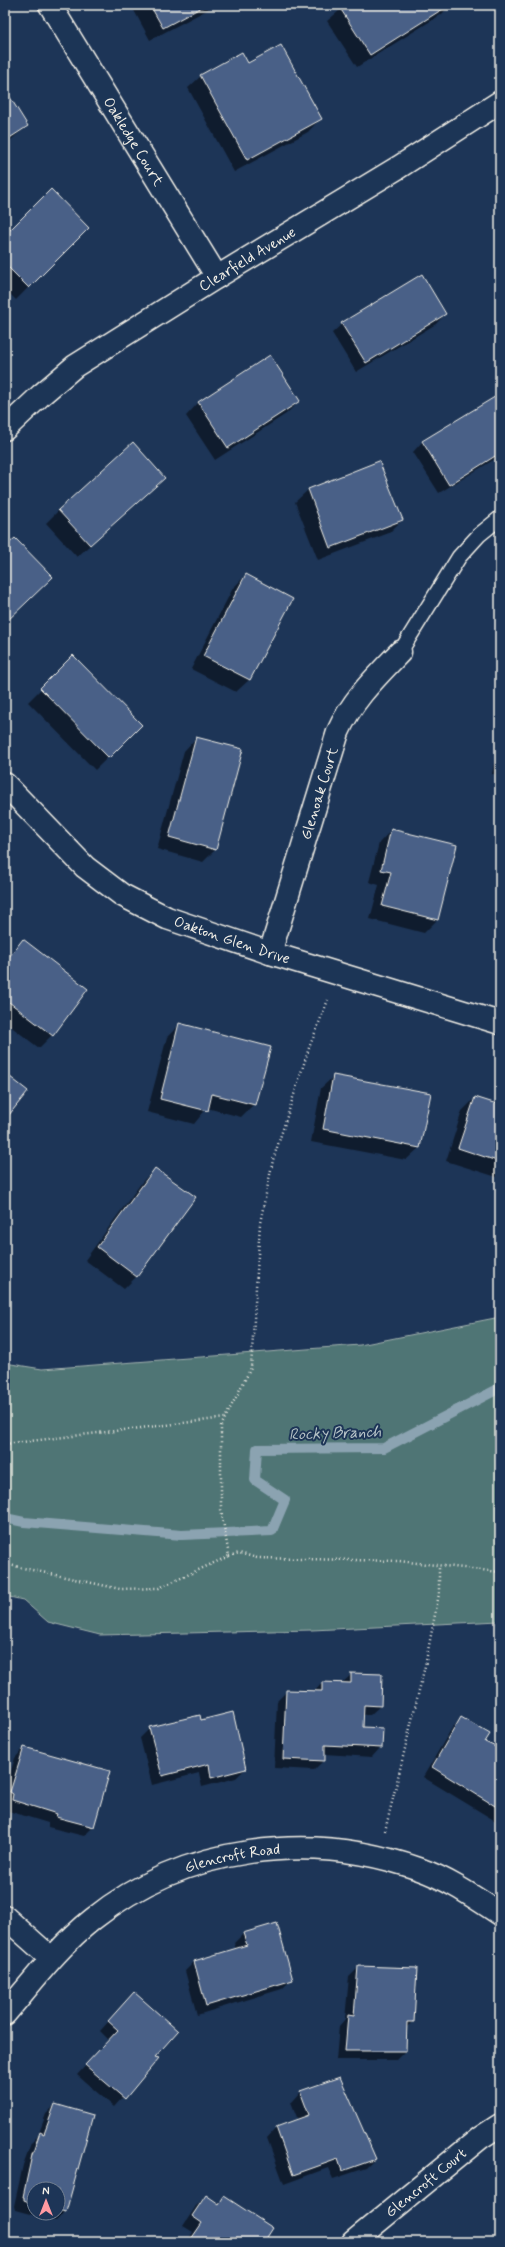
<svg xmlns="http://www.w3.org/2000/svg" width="505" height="2247" font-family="Mynerve,sans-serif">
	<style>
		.green { fill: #507475; stroke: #a2b2ae }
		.shadow { fill: #0007; fill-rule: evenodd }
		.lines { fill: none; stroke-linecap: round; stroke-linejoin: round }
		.stream { stroke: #8ba3b1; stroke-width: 10 }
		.building { fill: #496187; stroke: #f4f1e8 }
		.service-casing { stroke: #f4f1e8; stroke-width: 17 }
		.minor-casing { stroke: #f4f1e8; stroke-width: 25 }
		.path { stroke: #f4f1e8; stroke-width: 2.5; stroke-dasharray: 1 3; stroke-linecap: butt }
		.service { stroke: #1d3557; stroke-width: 14 }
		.minor { stroke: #1d3557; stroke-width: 22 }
		.labels { text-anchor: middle; stroke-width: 4; stroke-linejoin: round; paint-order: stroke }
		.street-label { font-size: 15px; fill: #f4f1e8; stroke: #1d3557 }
		.water-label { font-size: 16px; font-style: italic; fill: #b7c4c8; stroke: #1d3557 }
	</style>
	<rect width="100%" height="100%" fill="#1d3557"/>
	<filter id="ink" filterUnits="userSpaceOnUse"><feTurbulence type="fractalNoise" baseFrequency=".025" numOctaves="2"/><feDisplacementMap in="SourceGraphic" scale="8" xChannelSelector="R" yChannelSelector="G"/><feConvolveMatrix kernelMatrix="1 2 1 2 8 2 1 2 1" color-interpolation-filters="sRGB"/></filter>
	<g filter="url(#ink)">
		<path class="green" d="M500 1317V1621L312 1630 100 1635 48 1622 23 1600 5 1596V1363L42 1369 360 1345Z"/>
		<path class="shadow" d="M131 5H211L207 10 150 40Z
			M346 5H450L442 14 357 67 327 21Z
			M248 65 320 119 308 132 234 172 188 88 201 76Z
			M5 97 27 126 5 145Z
			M87 228 16 300 5 289V236Z
			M500 270V278L497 273Z
			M445 314 436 324 356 372 332 333 342 324Z
			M270 357 299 401 286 414 215 460 186 416 198 403Z
			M498 396 500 399V456L439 493 413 452 422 442Z
			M379 462 402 520 389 533 318 560 295 502 308 490Z
			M164 478 77 557 46 523 59 510Z
			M246 575 292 599 249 680 236 692 191 669 233 588Z
			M73 657 141 725 95 770 28 702Z
			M500 733V775L492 774Z
			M196 738 216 849 203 862 157 849 184 751Z
			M391 830 437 920 424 933 370 919 379 885 369 882 379 843Z
			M500 939V958L495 957Z
			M23 940 52 1035 39 1048 5 1022V960Z
			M180 1024 254 1104 241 1117 207 1108 194 1124 147 1112 167 1037Z
			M334 1076 419 1148 406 1160 311 1142 321 1088Z
			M475 1098 500 1106V1178L446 1161 462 1111Z
			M155 1169 137 1276 124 1289 85 1260 142 1182Z
			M352 1674 380 1706 370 1715H363L362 1728 381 1747 372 1757 324 1754V1760L314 1770 274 1768 277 1701 287 1691 314 1692 322 1683H342Z
			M461 1719 484 1742 500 1750V1819L497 1822 423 1777 452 1728Z
			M200 1722 245 1769 236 1778 202 1787 199 1773 152 1785 140 1738 150 1728Z
			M24 1748 109 1772 93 1827 84 1836 48 1827V1823L5 1810V1790L15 1758Z
			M276 1924 292 1979 282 1989 197 2015 185 1971 194 1962 236 1949 234 1943 243 1934Z
			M359 1967 413 2021 406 2028 405 2051 396 2060H336L339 2026 345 2019 349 1977Z
			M134 1993 153 2057 157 2059 114 2107 77 2075 109 2040 100 2031Z
			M339 2078 375 2159 366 2168 333 2179 328 2168 284 2184 267 2138 276 2128 298 2120 291 2102 300 2092Z
			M55 2105 65 2212 56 2221 15 2210 14 2206 23 2165 31 2143 38 2136 46 2114ZM34 2189H58V2213H34Z
			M206 2196 217 2204 224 2197 263 2242H187L193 2232 183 2226 196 2206Z"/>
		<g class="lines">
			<path class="stream" d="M5 1518 24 1522 182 1535 272 1531 285 1500 255 1480 257 1449 384 1448 500 1388"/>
		</g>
		<path class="building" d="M150 5H206L163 28Z
			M344 5H449L370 55 340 8Z
			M281 45 322 119 247 160 200 75 242 52 248 63Z
			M8 94 28 126 5 141V96Z
			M51 189 89 228 29 288 5 264V235Z
			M422 274 446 314 366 363 341 323Z
			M270 355 300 401 228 448 198 402Z
			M498 395 500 453 449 485 422 441Z
			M133 442 165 478 90 545 58 510Z
			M379 461 403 520 330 548 308 489Z
			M15 538 53 577 5 623V547Z
			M246 574 293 599 250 680 203 656Z
			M73 655 142 725 109 758 40 688Z
			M196 737 243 749 216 850 169 837Z
			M391 829 457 845 438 920 382 906 391 872 381 870Z
			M23 939 88 989 53 1036 5 999V962Z
			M179 1023 271 1047 255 1105 212 1094 208 1111 160 1099Z
			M5 1073 28 1091 5 1120Z
			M333 1075 431 1093 420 1148 323 1129Z
			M475 1097 500 1105V1162L458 1148Z
			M155 1168 196 1197 137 1277 97 1247Z
			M351 1673 382 1674 381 1706 364 1705 363 1727 383 1728 382 1748 325 1745V1761L283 1759 286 1690 322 1691V1682L351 1683Z
			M233 1712 246 1769 211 1778 209 1764 162 1776 149 1727 200 1715 201 1720Z
			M461 1717 490 1734 485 1742 500 1749V1809L432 1767Z
			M24 1747 110 1771 94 1827 56 1817 57 1814 12 1800 13 1794 10 1792Z
			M277 1923 293 1980 206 2006 194 1961 247 1945 243 1933Z
			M358 1966 417 1968 414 2022H407L406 2051H345L348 2015 354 2016Z
			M134 1992 178 2031 155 2057 159 2058 125 2099 85 2065 118 2030 108 2021Z
			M340 2077 376 2159 342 2171 338 2159 293 2175 276 2127 309 2115 300 2091Z
			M55 2104 93 2115 66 2212 58 2210V2189H34V2204L24 2200V2197H23L32 2155 40 2132 44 2134Z
			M206 2195 219 2204 224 2196 273 2228 264 2242H189L202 2223 192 2216Z
			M451 2237 454 2242H443Z"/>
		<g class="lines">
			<defs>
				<path id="service" d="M400 652 459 557 479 535 500 518"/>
				<g id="minor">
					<path id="s1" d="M50 5 217 277"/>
					<path id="s2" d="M5 429 41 395 75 366 217 277 399 167 500 102"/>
					<path id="s3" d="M5 784 85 867 122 895 167 918 270 953 500 1023"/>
					<path id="s4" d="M270 953 338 732C352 700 376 677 400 652"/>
					<path d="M5 1917 51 1958"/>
					<path id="s5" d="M5 2014C33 1981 59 1946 93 1919 184 1846 310 1830 419 1869 448 1879 474 1897 500 1914"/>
					<path id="s6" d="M353 2242 480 2138 500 2125"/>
				</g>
			</defs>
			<use href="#service" class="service-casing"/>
			<use href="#minor" class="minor-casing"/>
			<path class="path" d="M5 1444 225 1418
				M229 1556 239 1553 257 1558 399 1561 500 1572
				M5 1564 120 1589 159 1588 229 1556 221 1509V1426L251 1368 260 1223 273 1160 309 1048 328 1000
				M385 1831 425 1666 439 1594V1566"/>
			<use href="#service" class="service"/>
			<use href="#minor" class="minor"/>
		</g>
	</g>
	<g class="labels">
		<g class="street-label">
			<text dy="5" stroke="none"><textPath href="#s1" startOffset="160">Oakledge Court</textPath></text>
			<text dy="5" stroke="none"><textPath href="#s2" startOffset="297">Clearfield Avenue</textPath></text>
			<text dy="5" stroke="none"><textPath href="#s4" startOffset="167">Glenoak Court</textPath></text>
			<text dy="5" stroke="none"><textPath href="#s3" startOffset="281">Oakton Glen Drive</textPath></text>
			<text dy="5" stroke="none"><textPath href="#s5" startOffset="284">Glencroft Road</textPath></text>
			<text dy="5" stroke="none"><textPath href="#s6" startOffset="94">Glencroft Court</textPath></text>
		</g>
		<g class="water-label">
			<text transform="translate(335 1432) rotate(-2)" y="6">Rocky Branch</text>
		</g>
	</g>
	<rect width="505" height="2247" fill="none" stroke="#1d3557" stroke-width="20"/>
	<rect x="10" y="10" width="485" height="2227" fill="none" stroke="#f4f1e8" stroke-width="1.5" filter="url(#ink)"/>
	<g transform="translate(46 2201)"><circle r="19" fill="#1d3557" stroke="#738091"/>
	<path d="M0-3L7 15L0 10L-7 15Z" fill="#ff9aa2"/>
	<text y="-6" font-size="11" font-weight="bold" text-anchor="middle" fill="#f4f1e8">N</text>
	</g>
</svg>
